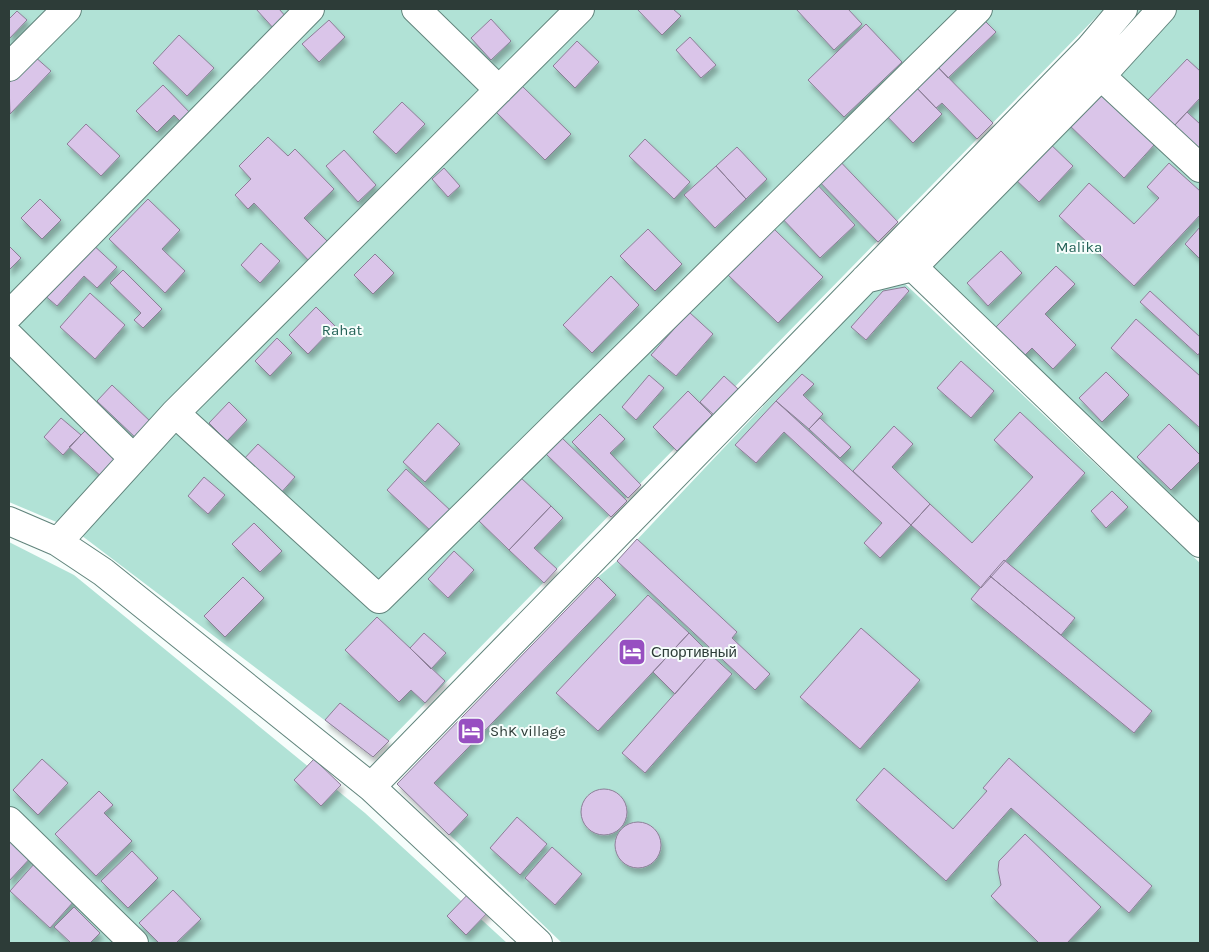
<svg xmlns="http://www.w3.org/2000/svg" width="1209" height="952" font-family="Karla,sans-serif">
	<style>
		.green { fill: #b1e2d6 }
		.building { fill: #dac5e9; stroke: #8c7e97; filter: url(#shadow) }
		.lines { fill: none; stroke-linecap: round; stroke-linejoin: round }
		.minor-casing { stroke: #61847c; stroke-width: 30 }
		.minor { stroke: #fff; stroke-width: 28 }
		.labels { text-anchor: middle; stroke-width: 4; stroke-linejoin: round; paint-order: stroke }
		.park-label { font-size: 15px; fill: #236257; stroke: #f6fdfb }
		.poi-label { font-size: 15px; fill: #2d3c38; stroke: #f6fdfb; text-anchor: start }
	</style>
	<defs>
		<filter id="shadow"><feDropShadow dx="3" dy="5.5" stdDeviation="2.5" flood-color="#0004"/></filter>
	</defs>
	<rect width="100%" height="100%" fill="#f6fdfb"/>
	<path class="green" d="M9 9H1104L373 757 73 529 9 502Z
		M1135 9H1200V535L908 249Z
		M900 279 1200 563V943H562L397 784 598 577 617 561 874 289Z
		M9 542 74 575 365 813 507 943H9Z"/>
	<path class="building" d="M256 9H279L287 18 275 30Z
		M637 9H673L681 16 662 35Z
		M796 9H848L862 24 834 50Z
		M17 11 27 20 9 39V19Z
		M979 15 996 32 948 78 932 61Z
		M491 19 511 41 491 60 471 38Z
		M329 20 345 37 319 62 302 44Z
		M866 24 902 62 844 117 808 80Z
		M179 35 214 68 187 96 153 63Z
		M690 37 716 65 701 78 676 50Z
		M577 41 599 62 575 88 553 66Z
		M34 56 51 71 10 114 9 83Z
		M1187 59 1200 71V98L1174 126 1147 101Z
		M932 61 993 123 977 139 942 103 936 108 911 82Z
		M163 85 194 117 185 126 174 115 157 132 136 111Z
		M521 85 571 134 545 160 495 111Z
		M916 87 942 114 913 143 880 109Z
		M1098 89 1155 144 1124 178 1066 122Z
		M402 102 425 124 396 154 373 132Z
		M1187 112 1200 124V151L1174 126Z
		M86 124 120 156 101 176 67 144Z
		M268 137 288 156 295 149 334 189 304 218 331 245 312 264 254 203 248 209 235 195 251 179 239 166Z
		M645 139 690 182 674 199 629 156Z
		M1046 140 1073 166 1039 202 1012 176Z
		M737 147 767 179 746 199 716 166Z
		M344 150 376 185 358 202 326 166Z
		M833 154 898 222 878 242 812 174Z
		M1169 163 1200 191V215L1134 286 1059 216 1089 183 1134 224 1159 198 1147 187Z
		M716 166 746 199 715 228 684 195Z
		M444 168 460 186 448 197 432 179Z
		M813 180 855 225 820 258 777 213Z
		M40 199 61 220 42 239 21 218Z
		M148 199 180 230 162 249 185 271 165 293 109 239Z
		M772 227 823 277 778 323 727 274Z
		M1200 227V259L1185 244Z
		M648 229 682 264 655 291 620 256Z
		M90 242 117 267 97 288 84 276 57 306 43 294Z
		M261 243 280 261 260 283 241 265Z
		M9 246 21 258 9 270Z
		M1001 251 1022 273 988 306 967 283Z
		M375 254 394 273 373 294 354 275Z
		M1056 266 1075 284 1045 314 1076 345 1053 369 1032 348 1022 358 993 330Z
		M123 270 162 309 143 328 134 320 141 313 110 283Z
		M611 276 639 305 592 353 563 325Z
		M905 287 909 291 866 340 851 327 883 291Z
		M1150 291 1200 337V352L1198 355 1140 302Z
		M90 293 125 325 95 359 60 327Z
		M316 307 335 326 308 354 289 335Z
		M689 312 713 334 676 376 651 355Z
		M1136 319 1200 376V428L1111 348Z
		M277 338 292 353 270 376 255 361Z
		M961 361 994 391 971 418 937 388Z
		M1106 372 1129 395 1102 422 1079 398Z
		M802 374 814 384 803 395 823 414 809 429 776 401Z
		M649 375 664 388 636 420 622 407Z
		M724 376 738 389 714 415 700 402Z
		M112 385 152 423 137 439 97 401Z
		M688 391 712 415 677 451 653 427Z
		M776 401 911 525 880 558 864 543 882 523 784 432 756 463 735 445Z
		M229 402 247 420 227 441 209 423Z
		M1020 412 1085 473 981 588 911 525 930 504 972 543 1033 477 994 440Z
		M600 414 625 439 610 453 641 485 628 498 572 442Z
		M61 418 81 435 63 455 44 437Z
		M820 418 851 447 840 458 809 429Z
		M438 423 460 444 425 482 403 462Z
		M1169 424 1200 455V461L1171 490 1137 457Z
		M894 426 913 444 892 467 930 504 911 525 853 471Z
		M86 430 120 462 104 479 69 447Z
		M561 437 627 501 611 517 545 453Z
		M258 444 295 477 279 495 242 461Z
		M406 469 451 511 432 532 387 490Z
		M204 477 225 495 208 514 188 496Z
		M520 477 551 506 509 550 478 520Z
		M1112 491 1128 507 1106 528 1091 511Z
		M551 506 563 518 534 548 557 569 544 583 509 550Z
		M254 523 282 551 260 572 232 544Z
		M637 539 737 632 732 638 770 674 755 690 617 561Z
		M454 551 474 570 448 598 428 579Z
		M1004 560 1075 618 1061 635 990 576Z
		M990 576 1152 711 1134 733 971 599Z
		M243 577 264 598 225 637 204 616Z
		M598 577 616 595 434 783 468 815 449 835 397 784Z
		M648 595 689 633 598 731 556 693Z
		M377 617 445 681 425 703 411 690 399 702 345 650Z
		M861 628 920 680 860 749 800 697Z
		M424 633 446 653 431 669 410 648Z
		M689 633 710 654 675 694 653 672Z
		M710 654 732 674 645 773 622 753Z
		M340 703 389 741 373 757 325 720Z
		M1009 758 1152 886 1129 913 1011 808 946 881 856 800 884 768 953 829 987 791 983 788Z
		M42 759 68 783 38 815 13 790Z
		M314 759 341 785 321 806 294 780Z
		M581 812a23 23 0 1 1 46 0a23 23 0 1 1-46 0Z
		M99 791 113 805 104 813 132 841 96 876 55 834Z
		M517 817 547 844 520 875 490 848Z
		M615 845a23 23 0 1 1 46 0a23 23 0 1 1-46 0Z
		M1025 834 1101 907 1067 943H1039L991 896 1001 885 998 870 999 861Z
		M13 836 33 855 9 881V841Z
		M552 847 582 874 555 905 525 878Z
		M132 851 158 878 128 908 101 881Z
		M35 863 75 900 50 928 10 891Z
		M474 888 493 907 466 935 447 916Z
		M173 890 201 919 176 943H159L139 923Z
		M74 907 100 933 90 943H71L54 927Z"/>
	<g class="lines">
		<defs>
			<path id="minor" d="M416 9 499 90
				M1094 59 1101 76 1200 168
				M9 67 67 9
				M913 267 1200 543
				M865 279 913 267 1101 76 1162 9
				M9 315 310 9
				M9 336 133 458
				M175 413 379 599 978 9
				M9 521 58 542 103 572 371 787 538 943
				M58 542 175 413 580 9
				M371 787 1090 48 1123 9
				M9 821 134 943"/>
		</defs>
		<use href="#minor" class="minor-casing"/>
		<use href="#minor" class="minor"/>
	</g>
	<defs>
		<symbol id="hotel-square" viewBox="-11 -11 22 22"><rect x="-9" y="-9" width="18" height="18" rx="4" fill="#974fc1" stroke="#f6fdfb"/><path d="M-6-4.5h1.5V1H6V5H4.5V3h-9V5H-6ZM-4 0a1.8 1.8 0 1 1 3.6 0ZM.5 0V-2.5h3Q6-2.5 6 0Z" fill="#fff"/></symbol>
	</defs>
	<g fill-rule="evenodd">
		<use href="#hotel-square" x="616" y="636" width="32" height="32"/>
		<use href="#hotel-square" x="455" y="715" width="32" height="32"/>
	</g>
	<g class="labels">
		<g class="park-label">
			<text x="1079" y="252">Malika</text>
			<text x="342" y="335">Rahat</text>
		</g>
		<g class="poi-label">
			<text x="651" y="657">Спортивный</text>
			<text x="490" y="736">ShK village</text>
		</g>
	</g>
	<rect width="1209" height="952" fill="none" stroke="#2d3c38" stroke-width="20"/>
</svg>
